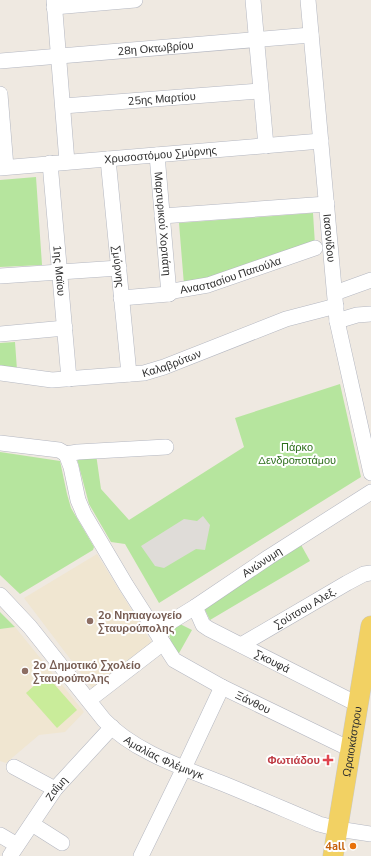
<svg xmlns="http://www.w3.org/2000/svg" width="371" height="856" font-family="'Nunito Sans',sans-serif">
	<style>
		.education { fill: #f0e6d1 }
		.green { fill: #b6e59e }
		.pitch { fill: #c9ec9a }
		.plaza { fill: #dfdcd8 }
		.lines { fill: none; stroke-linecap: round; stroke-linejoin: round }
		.minor-casing { stroke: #b4b7c1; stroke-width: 16 }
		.major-casing { stroke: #c9c9c9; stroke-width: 21 }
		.minor { stroke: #fff; stroke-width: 15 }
		.major { stroke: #f2d163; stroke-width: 20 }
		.education-dot { fill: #8d6e63; stroke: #fff; stroke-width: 1.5 }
		.health-dot { fill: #e0444e; stroke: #fff; stroke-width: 1.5 }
		.food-dot { fill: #e8710a; stroke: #fff; stroke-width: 1.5 }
		.labels { text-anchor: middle; stroke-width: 4; stroke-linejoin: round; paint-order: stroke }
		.street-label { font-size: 11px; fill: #2e2e2e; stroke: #fff }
		.park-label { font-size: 11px; fill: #2c6e1b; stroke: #fff }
		.education-label { font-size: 11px; font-weight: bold; fill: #785e54; stroke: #fff; text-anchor: start }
		.health-label { font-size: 11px; font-weight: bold; fill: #be3a42; stroke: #fff; text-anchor: end }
		.food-label { font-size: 11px; font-weight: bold; fill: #c56008; stroke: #fff; text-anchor: end }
	</style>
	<rect width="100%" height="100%" fill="#efe9e1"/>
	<path class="education" d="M97 554 153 645 93 689 24 598Z
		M15 627 84 712 65 732 39 735 6 763 0 761V629Z"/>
	<path class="green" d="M36 177 42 265 0 267V180Z
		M313 213 315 245 184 285 179 223Z
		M15 342 17 370 0 367V343Z
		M340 384 361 477 159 603 125 544 111 542 89 504 76 455 96 454 101 489 129 520 244 447 235 418Z
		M0 452 60 461 67 494 71 508 94 547 93 550 20 594 0 575Z
		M300 543 310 561 210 620 202 604Z
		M0 612 15 627 0 629Z
		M176 622 192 630 178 655 171 642 168 630Z"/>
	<path class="pitch" d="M46 675 77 710 57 728 26 693Z"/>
	<path class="plaza" d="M203 516 210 525 205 550 196 549 164 568 155 566 141 546 184 519 197 521Z"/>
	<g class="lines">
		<defs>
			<g id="minor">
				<path d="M54 0 67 162"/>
				<path d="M253 0 266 146"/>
				<path id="s1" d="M308 0 337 321 371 473"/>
				<path d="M54 7 135 0"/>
				<path id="s2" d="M0 61 311 35"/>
				<path d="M0 94 6 167"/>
				<path id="s3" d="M63 106 260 91"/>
				<path id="s4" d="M157 155 169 294"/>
				<path id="s5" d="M108 159 129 374"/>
				<path id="s6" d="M50 163 69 379"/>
				<path id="s7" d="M0 168 321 141"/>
				<path d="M162 216 327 204"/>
				<path d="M0 276 119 268"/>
				<path d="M335 293 371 280"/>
				<path id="s8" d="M121 298 169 294 173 291 208 285 315 248"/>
				<path d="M337 321 357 315 371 314"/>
				<path d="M0 334 65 328"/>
				<path id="s9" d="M0 373 52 380 144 373 164 367 286 319 336 306"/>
				<path d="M0 443 59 450 66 454"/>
				<path id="s10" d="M66 454 71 467 78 500 84 514 126 585 174 660 222 687 352 750"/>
				<path d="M66 454 78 452 166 447"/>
				<path id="s11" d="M0 595 30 627 104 720C134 752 184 768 224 784 256 797 288 811 319 824L338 829 371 834"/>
				<path id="s12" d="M195 607 203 625 209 629 359 705"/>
				<path id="s13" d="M160 639 161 630 164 626 195 607 269 557 371 492"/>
				<path id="s14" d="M241 645 347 583 364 574 371 573"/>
				<path d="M89 700 163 643"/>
				<path d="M14 767 55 789"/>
				<path d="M32 824 62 843"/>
				<path d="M0 835 17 845"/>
				<path id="s15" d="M10 856 55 789 112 727"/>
				<path d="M141 856 184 768 222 687"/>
			</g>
			<g id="major">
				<path id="s16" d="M333 856 371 626"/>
			</g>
		</defs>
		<use href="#minor" class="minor-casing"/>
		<use href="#major" class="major-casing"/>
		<use href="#minor" class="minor"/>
		<use href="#major" class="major"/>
	</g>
	<g class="education-dot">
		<circle cx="90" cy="621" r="4"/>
		<circle cx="25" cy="671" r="4"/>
	</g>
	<path class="health-dot" d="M326 754h4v4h4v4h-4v4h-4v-4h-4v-4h4z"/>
	<circle class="food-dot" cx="353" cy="846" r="4"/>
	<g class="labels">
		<g class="street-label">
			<text dy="4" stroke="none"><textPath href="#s2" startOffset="156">28η Οκτωβρίου</textPath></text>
			<text dy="4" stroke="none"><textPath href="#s3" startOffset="99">25ης Μαρτίου</textPath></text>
			<text dy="4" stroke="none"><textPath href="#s7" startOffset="161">Χρυσοστόμου Σμύρνης</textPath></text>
			<text dy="4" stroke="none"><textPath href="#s4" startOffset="69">Μαρτυρικού Χορτιάτη</textPath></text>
			<text dy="4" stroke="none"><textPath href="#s1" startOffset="239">Ιασονίδου</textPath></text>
			<text dy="4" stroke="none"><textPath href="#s5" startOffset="108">Σμύρνης</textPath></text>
			<text dy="4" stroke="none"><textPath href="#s6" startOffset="108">1ης Μαϊου</textPath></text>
			<text dy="4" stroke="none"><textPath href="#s8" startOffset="113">Αναστασίου Παπούλα</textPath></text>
			<text dy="4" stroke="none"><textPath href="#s9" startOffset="174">Καλαβρύτων</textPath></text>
			<text dy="4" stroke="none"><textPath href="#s13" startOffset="131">Ανώνυμη</textPath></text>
			<text dy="4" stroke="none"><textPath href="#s14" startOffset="74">Σούτσου Αλεξ.</textPath></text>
			<text dy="4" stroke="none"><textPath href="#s12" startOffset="98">Σκουφά</textPath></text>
			<text dy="4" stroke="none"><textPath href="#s10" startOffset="324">Ξάνθου</textPath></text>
			<text dy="4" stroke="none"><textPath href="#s16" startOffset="116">Ωραιοκάστρου</textPath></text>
			<text dy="4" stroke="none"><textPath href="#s11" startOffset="234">Αμαλίας Φλέμινγκ</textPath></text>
			<text dy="4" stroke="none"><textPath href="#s15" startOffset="82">Ζαΐμη</textPath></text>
		</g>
		<g class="park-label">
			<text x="297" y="451">Πάρκο<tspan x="297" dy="13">Δενδροποτάμου</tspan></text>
		</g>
		<g class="education-label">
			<text x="98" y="619">2ο Νηπιαγωγείο<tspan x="98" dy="13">Σταυρούπολης</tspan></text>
			<text x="33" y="669">2ο Δημοτικό Σχολείο<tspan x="33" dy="13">Σταυρούπολης</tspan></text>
		</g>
		<g class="health-label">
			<text x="320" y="764">Φωτιάδου</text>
		</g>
		<g class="food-label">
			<text x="345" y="850">4all</text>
		</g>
	</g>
</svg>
